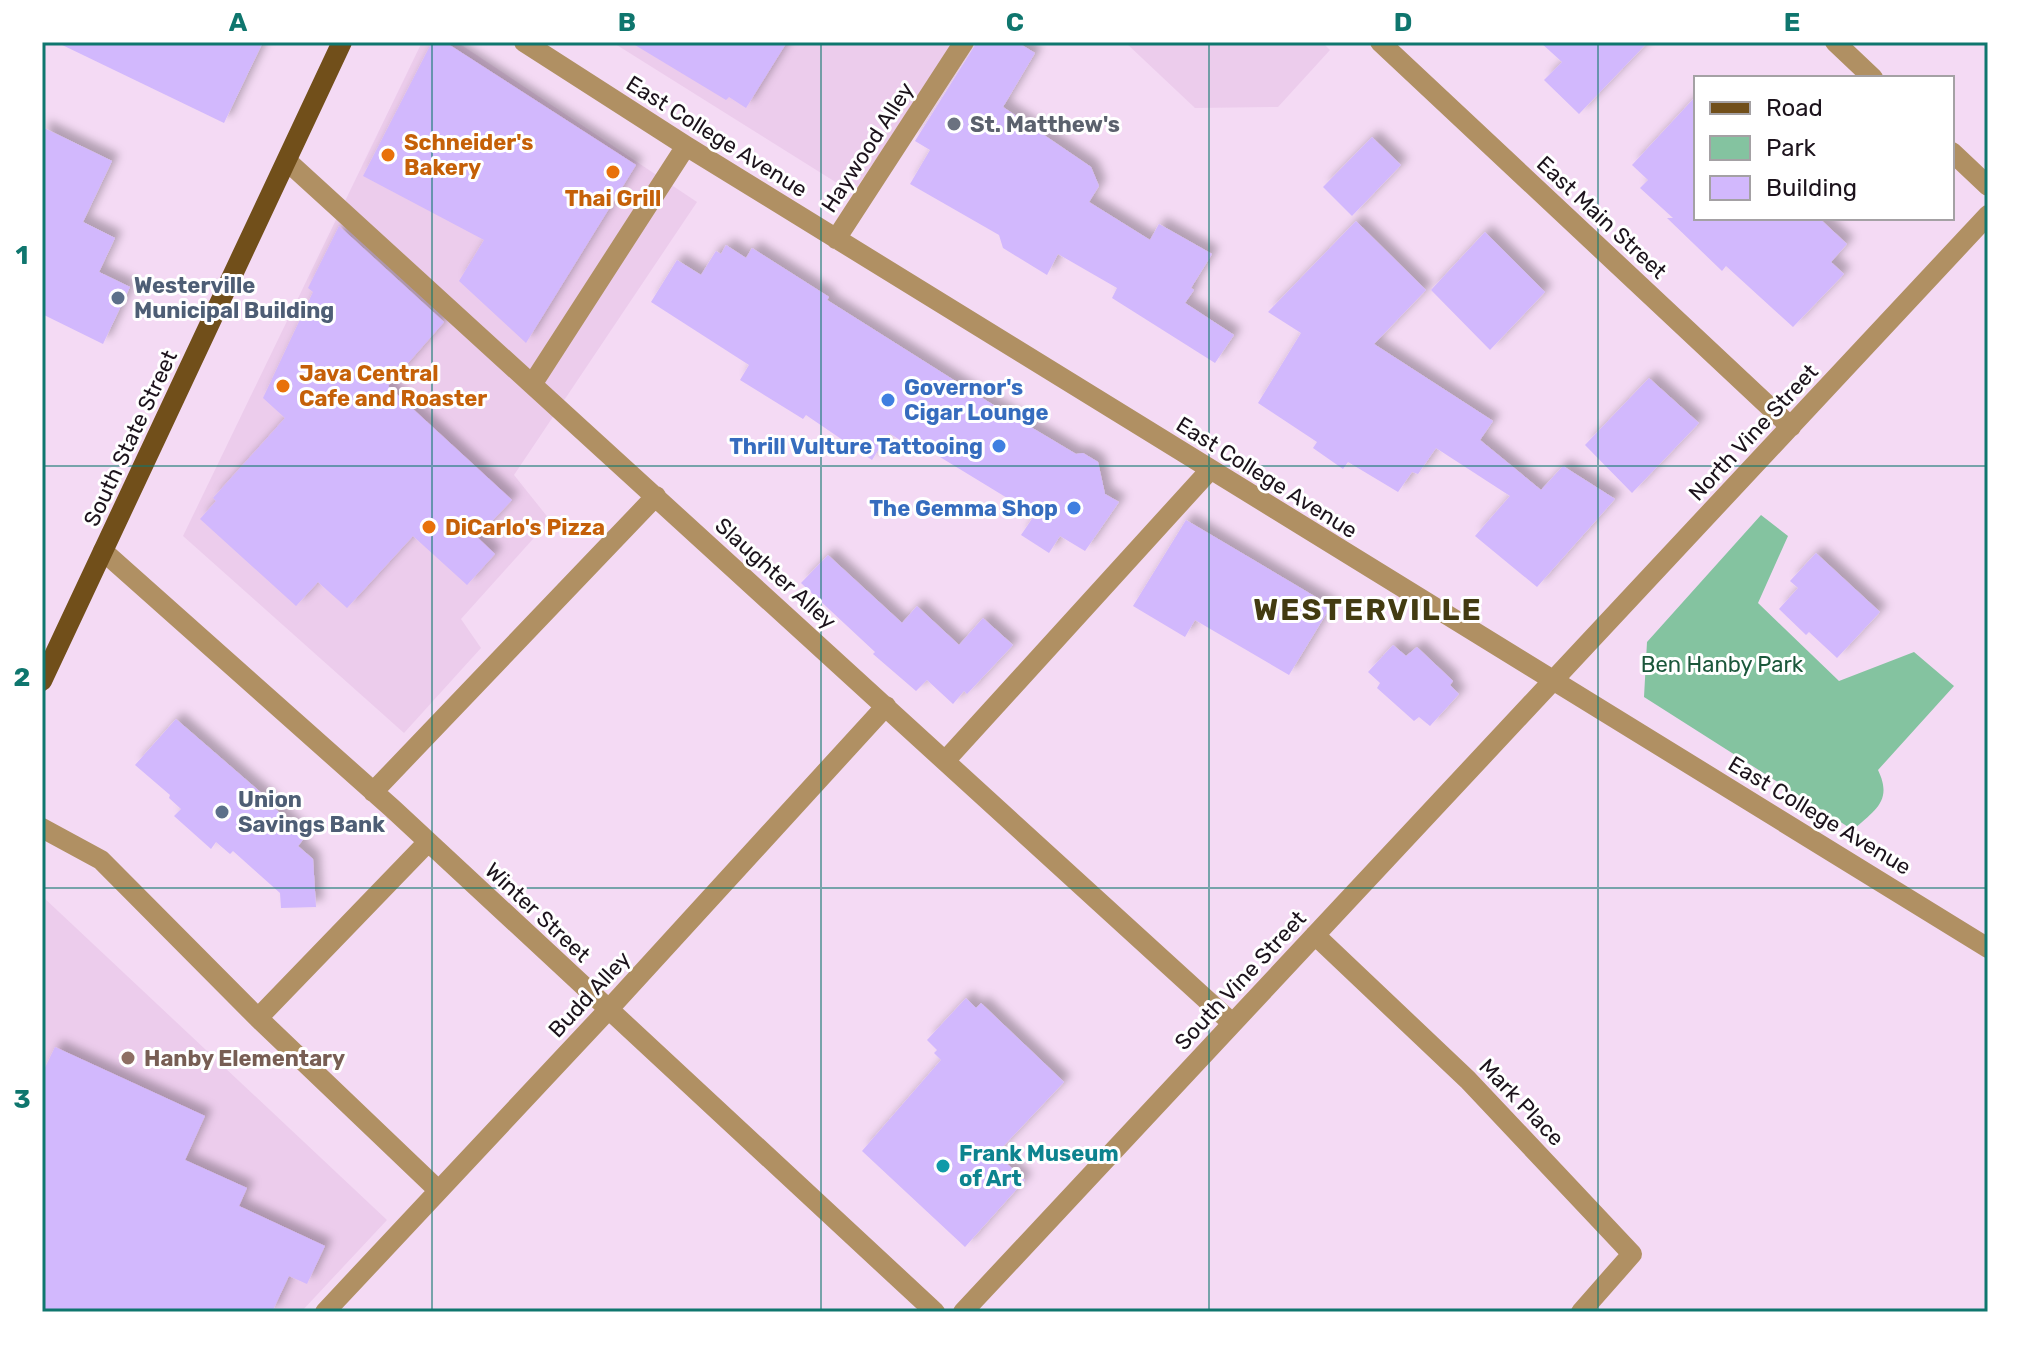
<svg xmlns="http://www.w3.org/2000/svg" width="2030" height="1354" font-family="Rubik,sans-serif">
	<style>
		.built { fill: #ecccec }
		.green { fill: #84c3a0 }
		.building { fill: #d2b8fd; filter: url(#shadow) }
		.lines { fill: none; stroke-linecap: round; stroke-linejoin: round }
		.minor { stroke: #b09063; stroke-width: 20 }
		.major { stroke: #714f1a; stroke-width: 20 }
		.grid { fill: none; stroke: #0f766e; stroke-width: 2; stroke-opacity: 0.55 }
		.worship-dot { fill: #6b7280; stroke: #fff; stroke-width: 3 }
		.food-dot { fill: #e8710a; stroke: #fff; stroke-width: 3 }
		.service-dot { fill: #5c6f8a; stroke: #fff; stroke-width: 3 }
		.shop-dot { fill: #3f7fe0; stroke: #fff; stroke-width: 3 }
		.education-dot { fill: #8d6e63; stroke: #fff; stroke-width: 3 }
		.culture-dot { fill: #0f9aa8; stroke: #fff; stroke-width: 3 }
		.labels { text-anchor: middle; stroke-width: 6; stroke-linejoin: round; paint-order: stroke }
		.worship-label { font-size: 22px; font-weight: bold; fill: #5b616d; stroke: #fff; text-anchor: start }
		.street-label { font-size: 22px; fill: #1c131c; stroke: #fff }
		.food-label { font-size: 22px; font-weight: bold; fill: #c56008; stroke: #fff; text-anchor: start }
		.service-label { font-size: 22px; font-weight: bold; fill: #4e5e75; stroke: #fff; text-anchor: start }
		.shop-label { font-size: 22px; font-weight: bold; fill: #366cbe; stroke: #fff; text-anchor: end }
		.park-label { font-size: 22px; fill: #1b573b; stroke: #fff }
		.education-label { font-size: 22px; font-weight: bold; fill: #785e54; stroke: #fff; text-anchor: start }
		.culture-label { font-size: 22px; font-weight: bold; fill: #0d838f; stroke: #fff; text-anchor: start }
		.district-label { font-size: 30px; font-weight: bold; letter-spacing: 2px; fill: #433b11; stroke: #fff }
		.neatline { fill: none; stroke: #0f766e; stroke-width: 3 }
		.grid-label { font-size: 26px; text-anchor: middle; font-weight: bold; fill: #0f766e }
	</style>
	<defs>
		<filter id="shadow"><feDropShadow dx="7" dy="-7" stdDeviation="4" flood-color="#0004"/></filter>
	</defs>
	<rect width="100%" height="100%" fill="#f4daf4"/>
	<path class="built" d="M422 42H457L697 202 514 475 550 520 461 619 481 648 404 733 183 536Z
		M612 42H956L853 193Z
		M1125 42H1322L1330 50 1278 107 1195 108Z
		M42 896 387 1220 301 1312H42Z"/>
	<path class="green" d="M1761 515 1788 536 1758 603 1839 681 1914 652 1954 686 1878 770C1893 801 1875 810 1853 830L1644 697 1647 642Z"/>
	<path class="building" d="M56 42H263L224 123Z
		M432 42H445L636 165 526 343 459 281 484 240 363 176Z
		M630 42H787L746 108 729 97 726 100Z
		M977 42H1017L1035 53 1003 107 1091 167 1099 186 1089 202 1150 240 1159 224 1212 254 1191 288 1194 290 1185 303 1234 335 1215 363 1112 298 1117 288 1058 254 1047 275 1003 248 999 235 910 184 930 150 915 141Z
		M1540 42H1648L1579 114 1544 80 1562 62Z
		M1696 96V218H1819L1847 244 1831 262 1844 274 1793 327 1726 266 1722 271 1667 218H1673L1640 188 1648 180 1632 165Z
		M42 127 112 161 83 222 115 238 99 272 130 287 103 344 42 314Z
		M1372 137 1401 165 1352 216 1323 187Z
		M1356 221 1426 290 1374 344 1493 421 1480 440 1541 490 1563 466 1615 499 1537 587 1475 536 1510 496 1436 448 1418 474 1412 472 1398 492 1348 462 1343 469 1313 448 1317 442 1258 403 1301 333 1268 312Z
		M339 226 444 322 388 386 512 500 477 537 495 554 467 585 413 536 347 608 318 582 296 606 200 519 216 501 213 498 285 418 263 398 313 292 308 288Z
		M1485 232 1545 292 1490 350 1431 290Z
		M726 245 746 258 752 248 829 297 827 300 987 401 1076 454 1083 453 1098 462 1105 494 1119 502 1085 551 1060 536 1049 553 1021 535 1034 516 1030 512 917 443 914 449 889 433 872 460 806 415 803 419 740 380 749 365 651 302 677 260 701 275 716 251 721 254Z
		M1649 378 1699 423 1632 493 1585 445Z
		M1186 520 1331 606 1289 675 1195 620 1185 637 1133 606Z
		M1816 553 1880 612 1837 658 1809 632 1806 635 1779 609 1798 588 1790 581Z
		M828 555 902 623 917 606 959 645 983 618 1013 645 967 694 964 691 953 704 927 680 916 691 873 654 875 652 801 583Z
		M1393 645 1406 656 1417 647 1453 681 1450 685 1459 694 1430 726 1419 717 1414 721 1377 688 1380 683 1368 672Z
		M176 719 273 803 271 805 306 836 298 846 313 859 316 907 281 908 280 893 233 851 230 854 216 842 211 849 174 816 181 809 169 798 170 795 135 765Z
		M966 998 976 1008 981 1003 1064 1082 996 1154 1025 1180 965 1247 862 1151 941 1060 934 1053 937 1050 927 1040Z
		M55 1047 205 1116 185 1160 247 1188 239 1206 325 1246 307 1284 289 1276 272 1312H42V1074Z"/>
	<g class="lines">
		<path class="minor" d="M524 42 686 146 1988 948
			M1380 42 1791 427
			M1835 42 1873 78
			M1952 152 1988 186
			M287 161 1232 1023
			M836 239 964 42
			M533 383 686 146
			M103 551 393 809 935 1312
			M945 761 1210 470
			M373 792 656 496
			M42 828 101 860 258 1018
			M428 842 258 1018 437 1189
			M1315 935 1468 1080 1632 1254 1581 1312
			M325 1312 608 1010 886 706
			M963 1312 1988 215"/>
		<path class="major" d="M42 681 342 42"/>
	</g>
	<path class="grid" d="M432 42V1312M821 42V1312M1209 42V1312M1598 42V1312M42 466H1988M42 888H1988"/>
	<circle class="worship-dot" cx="954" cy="124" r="8"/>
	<g class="food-dot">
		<circle cx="388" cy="155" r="8"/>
		<circle cx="613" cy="172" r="8"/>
		<circle cx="283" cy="386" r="8"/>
		<circle cx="429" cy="527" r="8"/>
	</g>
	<g class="service-dot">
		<circle cx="118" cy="298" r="8"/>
		<circle cx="222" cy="812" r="8"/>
	</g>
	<g class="shop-dot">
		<circle cx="888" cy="400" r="8"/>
		<circle cx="999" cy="446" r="8"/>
		<circle cx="1074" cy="508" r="8"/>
	</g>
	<circle class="education-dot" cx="128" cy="1058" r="8"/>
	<circle class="culture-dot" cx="943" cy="1166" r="8"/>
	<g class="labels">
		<g class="worship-label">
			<text x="970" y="132">St. Matthew's</text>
		</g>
		<g class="street-label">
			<text transform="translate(717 136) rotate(32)" y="8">East College Avenue</text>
			<text transform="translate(867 147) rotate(-57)" y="8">Haywood Alley</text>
			<text transform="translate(1602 217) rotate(43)" y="8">East Main Street</text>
			<text transform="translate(1753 432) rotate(-47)" y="8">North Vine Street</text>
			<text transform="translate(130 438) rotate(-65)" y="8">South State Street</text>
			<text transform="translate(1267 477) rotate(32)" y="8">East College Avenue</text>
			<text transform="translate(776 573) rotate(42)" y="8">Slaughter Alley</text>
			<text transform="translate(1820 815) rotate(31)" y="8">East College Avenue</text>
			<text transform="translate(538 912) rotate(43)" y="8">Winter Street</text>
			<text transform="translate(1240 980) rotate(-47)" y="8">South Vine Street</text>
			<text transform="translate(589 994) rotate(-47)" y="8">Budd Alley</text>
			<text transform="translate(1522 1102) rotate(46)" y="8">Mark Place</text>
		</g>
		<g class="food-label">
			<text x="404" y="150">Schneider's<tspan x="404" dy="25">Bakery</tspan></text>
			<text x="613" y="206" text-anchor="middle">Thai Grill</text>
			<text x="299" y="381">Java Central<tspan x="299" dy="25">Cafe and Roaster</tspan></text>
			<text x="445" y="535">DiCarlo's Pizza</text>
		</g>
		<g class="service-label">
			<text x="134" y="293">Westerville<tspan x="134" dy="25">Municipal Building</tspan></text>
			<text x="238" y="807">Union<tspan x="238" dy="25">Savings Bank</tspan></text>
		</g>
		<g class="shop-label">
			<text x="904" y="395" text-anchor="start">Governor's<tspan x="904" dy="25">Cigar Lounge</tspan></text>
			<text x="983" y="454">Thrill Vulture Tattooing</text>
			<text x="1058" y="516">The Gemma Shop</text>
		</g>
		<g class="park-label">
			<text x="1722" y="672">Ben Hanby Park</text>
		</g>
		<g class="education-label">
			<text x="144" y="1066">Hanby Elementary</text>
		</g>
		<g class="culture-label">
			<text x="959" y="1161">Frank Museum<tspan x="959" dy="25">of Art</tspan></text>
		</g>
		<g class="district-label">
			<text x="1368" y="620">WESTERVILLE</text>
		</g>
	</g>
	<rect width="2030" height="1354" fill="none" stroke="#ffffff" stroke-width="88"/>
	<rect x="1694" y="76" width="260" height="144" fill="#ffffff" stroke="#a4a1a4" stroke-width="2"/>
	<rect x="1710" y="102" width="40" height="12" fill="#714f1a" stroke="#a4a1a4" stroke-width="2"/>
	<text x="1766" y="116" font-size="24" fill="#1c131c">Road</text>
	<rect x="1710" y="136" width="40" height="24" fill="#84c3a0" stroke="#a4a1a4" stroke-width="2"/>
	<text x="1766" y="156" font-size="24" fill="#1c131c">Park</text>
	<rect x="1710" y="176" width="40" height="24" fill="#d2b8fd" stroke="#a4a1a4" stroke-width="2"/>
	<text x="1766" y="196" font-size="24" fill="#1c131c">Building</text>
	<rect x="44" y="44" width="1942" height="1266" class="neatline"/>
	<g class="grid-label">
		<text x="238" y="31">A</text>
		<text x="627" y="31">B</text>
		<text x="1015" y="31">C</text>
		<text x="1403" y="31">D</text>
		<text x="1792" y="31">E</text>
		<text x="22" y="264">1</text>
		<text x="22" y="686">2</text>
		<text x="22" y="1108">3</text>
	</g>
</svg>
